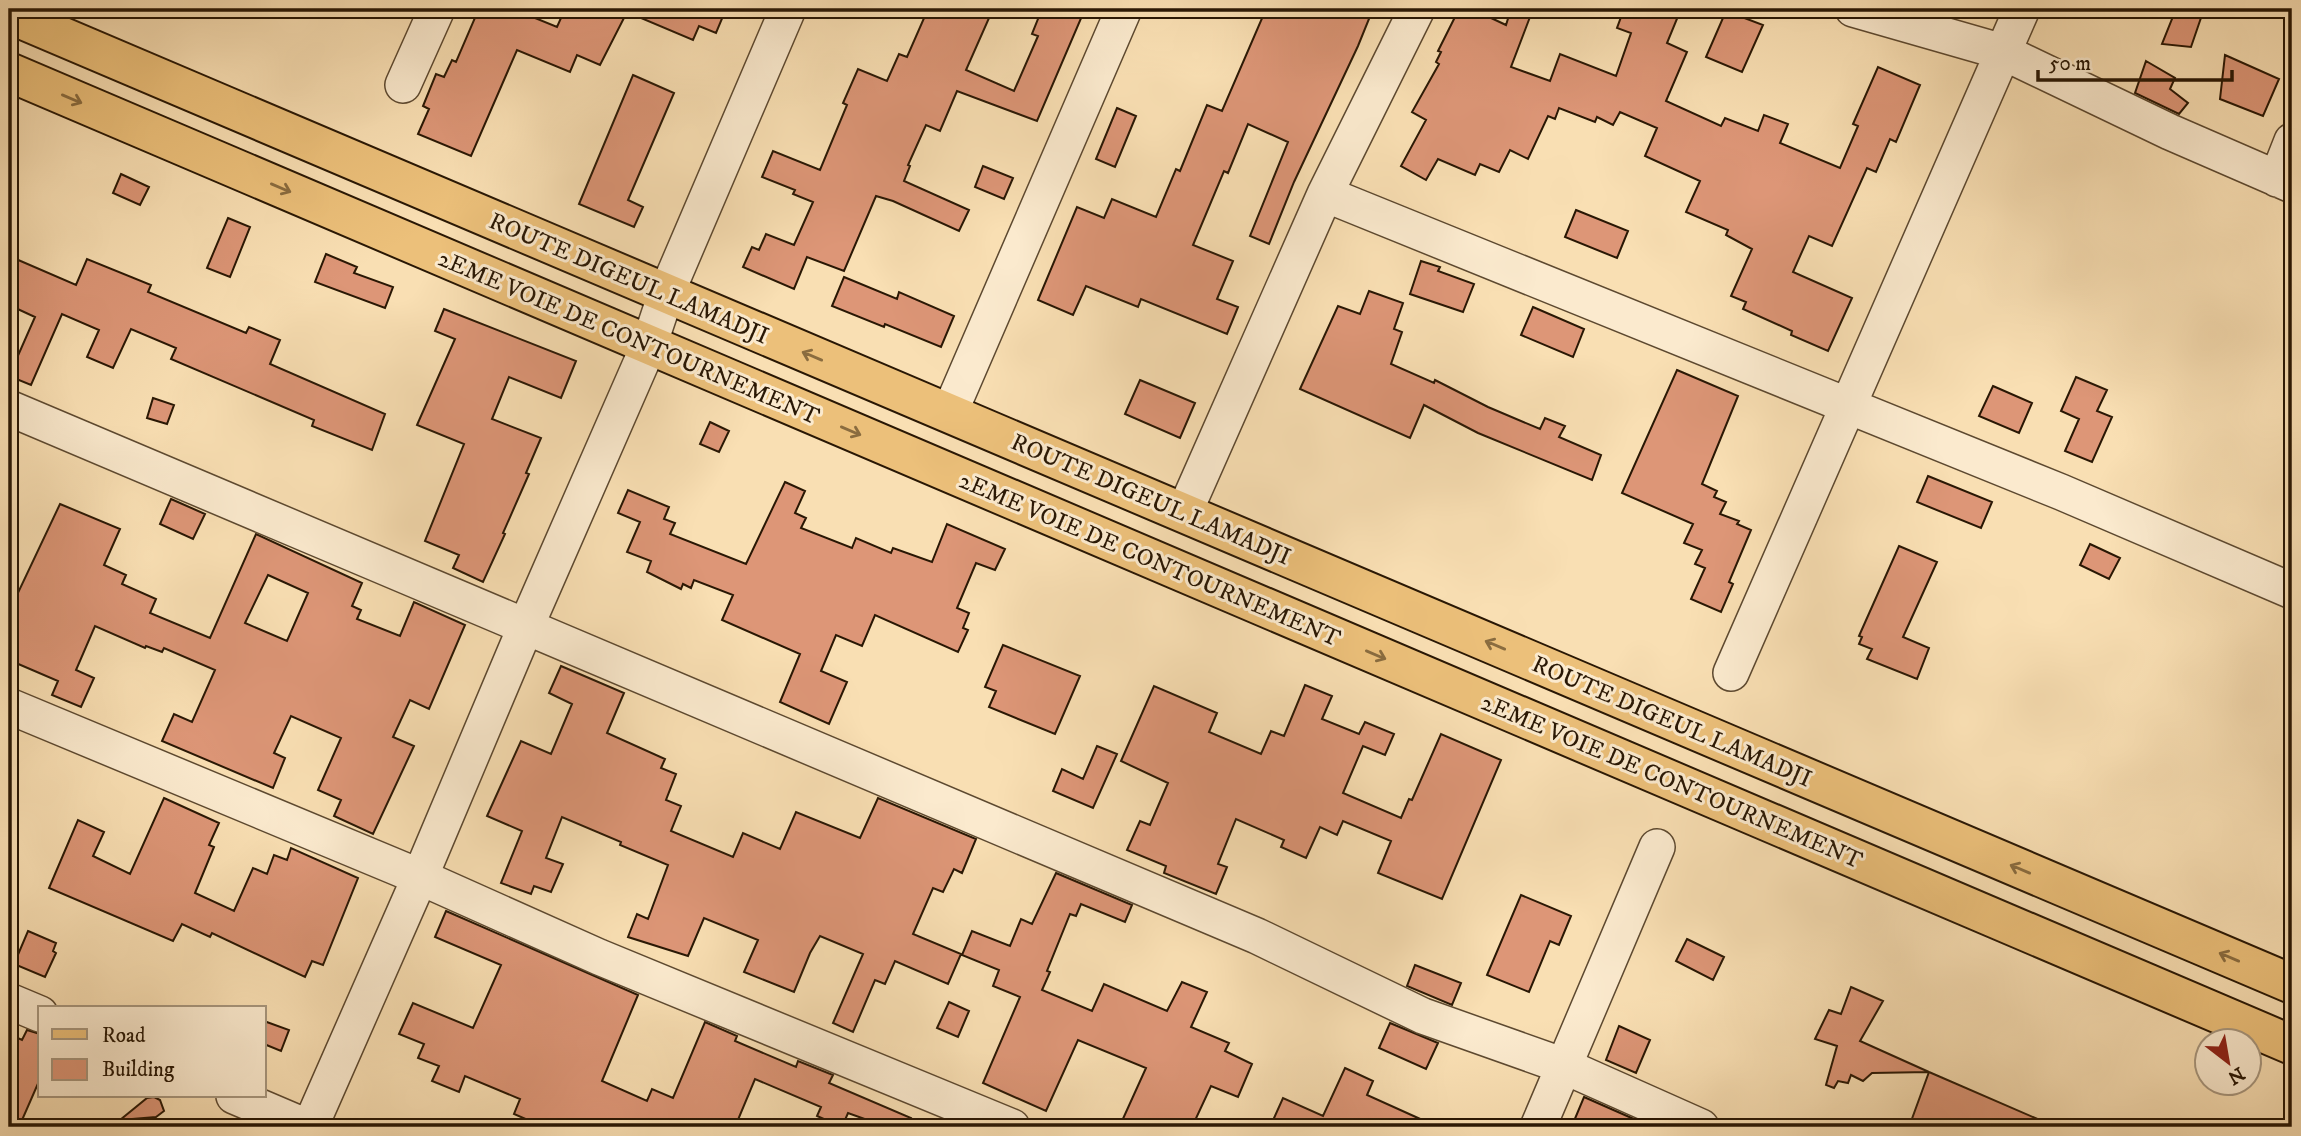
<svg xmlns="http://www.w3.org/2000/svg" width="2301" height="1136" font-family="'IM FELL DW Pica',serif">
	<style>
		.building { fill: #dd9677; stroke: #291704; stroke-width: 2; fill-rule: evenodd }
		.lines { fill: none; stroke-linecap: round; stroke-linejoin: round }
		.minor-casing { stroke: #5d4930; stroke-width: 38 }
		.major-casing { stroke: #291704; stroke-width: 42 }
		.minor { stroke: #fbeace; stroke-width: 35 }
		.major { stroke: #ecc07a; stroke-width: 38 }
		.oneway { stroke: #8a6c3f }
		.labels { text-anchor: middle; stroke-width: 6; stroke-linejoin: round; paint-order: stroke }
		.street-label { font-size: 24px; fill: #291704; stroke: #fbeace }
	</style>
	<rect width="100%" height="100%" fill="#f9dfb3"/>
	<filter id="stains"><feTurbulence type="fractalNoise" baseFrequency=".00286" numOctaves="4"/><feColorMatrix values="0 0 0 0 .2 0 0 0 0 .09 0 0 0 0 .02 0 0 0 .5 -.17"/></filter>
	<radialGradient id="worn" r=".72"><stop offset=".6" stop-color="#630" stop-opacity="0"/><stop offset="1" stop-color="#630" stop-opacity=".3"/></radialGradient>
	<path class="building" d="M483 9H513L557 27 565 9H726L716 33 699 26 693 40 627 12 600 65 577 55 570 72 517 50 471 156 418 134 429 109 423 106 436 74 444 77 452 60 456 62 477 13 481 15Z
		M928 9H993L966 70 1014 91 1038 36 1032 34 1042 9H1085L1037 121 957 91 940 131 926 125 908 165 910 166 904 181 969 210 959 231 893 201 876 196 844 271 807 257 794 289 743 267 752 247 759 250 766 234 794 245 813 202 793 194 795 190 762 177 773 151 820 170 847 105 843 103 858 69 887 81 899 54 907 57Z
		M1266 9H1373L1358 46 1294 182 1269 244 1250 236 1288 142 1248 124 1228 173 1224 171 1193 245 1233 261 1217 299 1238 307 1227 334 1141 299 1138 307 1086 286 1073 315 1038 300 1077 207 1104 218 1112 199 1156 217 1176 169 1180 171 1207 105 1222 111Z
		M1459 9H1472L1506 25 1511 9H1533L1511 67 1550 81 1560 54 1616 76 1631 33 1617 28 1624 9H1681L1667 43 1687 52 1666 101 1721 126 1725 118 1758 131 1764 115 1788 124 1780 143 1840 168 1858 126 1853 124 1878 67 1920 85 1896 142 1890 139 1876 172 1867 168 1832 246 1809 236 1793 272 1852 298 1828 351 1791 335 1792 331 1743 309 1746 302 1731 296 1752 249 1726 235 1728 230 1686 212 1700 181 1645 156 1657 128 1620 112 1613 125 1597 117 1595 122 1559 108 1555 119 1548 116 1528 159 1510 150 1499 172 1480 164 1475 175 1438 159 1426 180 1401 166 1426 120 1412 112 1439 64 1436 62 1441 52 1438 51Z
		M2176 9H2204L2191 47 2162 44Z
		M1726 11 1763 25 1742 72 1706 57Z
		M2225 55 2279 79 2263 116 2220 99Z
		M2146 61 2175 78 2170 89 2188 103 2179 114 2135 93Z
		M633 75 674 93 628 200 643 207 634 227 579 204Z
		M1117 108 1136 116 1115 167 1096 159Z
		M983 166 1013 178 1004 199 975 187Z
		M121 174 149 187 140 205 113 193Z
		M1576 210 1628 231 1617 258 1565 237Z
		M228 218 250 227 230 277 207 268Z
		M326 254 357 267 354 273 393 287 385 308 315 282Z
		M9 256 76 285 87 259 151 285 148 292 246 333 249 327 280 340 270 364 385 414 372 450 312 426 314 420 171 359 176 348 131 329 113 368 87 357 99 330 62 314 31 385 9 376 35 317 9 305Z
		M1421 261 1440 267 1438 271 1474 284 1463 312 1410 294Z
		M844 277 897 299 899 292 954 316 941 347 885 324 884 327 832 306Z
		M1369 291 1403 303 1394 329 1402 332 1391 364 1434 383 1435 380 1488 407 1540 429 1545 418 1565 426 1559 437 1601 455 1592 480 1478 433 1424 405 1410 438 1300 389 1338 306 1360 314Z
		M1533 307 1584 329 1573 357 1521 335Z
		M444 309 576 361 561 398 509 377 492 419 541 438 526 473 529 474 503 533 505 534 483 582 453 568 459 555 425 541 464 444 417 425 455 339 435 331Z
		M1677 370 1738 396 1702 484 1717 491 1714 497 1726 502 1720 514 1739 521 1737 524 1751 530 1729 582 1733 584 1721 612 1691 599 1705 568 1695 564 1702 550 1684 543 1693 524 1622 493Z
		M2076 377 2107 390 2097 411 2112 417 2092 462 2065 451 2079 419 2061 411Z
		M1140 380 1195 403 1180 438 1125 414Z
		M1993 386 2032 403 2019 433 1979 416Z
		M153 398 174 405 167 424 147 418Z
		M710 422 729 431 719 452 700 444Z
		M1928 476 1992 502 1981 528 1917 502Z
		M785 482 805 491 795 513 806 518 801 528 852 548 856 538 891 553 893 548 932 562 947 524 1005 549 995 570 976 563 957 608 969 613 963 628 968 630 958 652 875 615 862 646 836 635 821 671 847 682 829 724 780 702 800 654 722 620 733 595 694 580 691 588 683 584 681 589 647 572 651 561 627 552 640 522 618 513 628 490 669 507 664 519 675 523 670 534 746 564Z
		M171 499 205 514 193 539 160 524Z
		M60 504 120 529 104 565 126 575 122 584 156 599 150 613 210 638 256 534 362 583 352 606 361 610 357 619 400 636 414 602 465 625 429 709 410 700 393 737 414 746 373 834 334 816 341 800 318 790 341 738 291 716 274 753 285 758 273 788 162 741 174 714 192 722 215 670 164 648 162 652 146 646 145 648 95 626 76 670 94 678 81 707 52 695 58 681 9 660V591L17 595ZM268 575 308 593 287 641 245 623Z
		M2090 544 2120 558 2109 579 2080 565Z
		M1899 546 1937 562 1903 637 1929 648 1917 679 1867 659 1872 649 1859 644 1862 637 1859 636Z
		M1003 645 1080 676 1055 734 989 707 996 691 985 687Z
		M561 666 624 693 607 733 665 759 661 768 676 774 666 800 681 806 671 831 733 857 743 833 780 849 796 812 860 838 878 798 976 839 962 873 954 869 943 892 933 888 913 934 961 954 948 984 895 961 885 984 875 980 853 1032 833 1023 863 954 820 936 810 953 794 992 744 972 758 940 704 918 688 956 628 937 637 914 648 919 668 865 620 845 621 842 562 817 546 858 563 864 551 892 534 886 531 894 501 883 522 831 487 816 521 741 551 754 572 704 549 693Z
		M1305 685 1332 696 1322 719 1359 734 1365 722 1394 734 1385 755 1363 746 1343 793 1401 818 1409 799 1412 800 1441 734 1501 760 1442 899 1378 873 1391 841 1343 821 1337 835 1320 827 1306 858 1281 847 1284 840 1236 819 1218 864 1227 867 1216 894 1164 873 1166 866 1127 850 1140 821 1150 825 1168 783 1121 761 1154 686 1217 713 1209 732 1261 754 1271 731 1284 736Z
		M1097 746 1117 754 1093 808 1053 791 1062 769 1083 779Z
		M164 798 219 823 209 845 214 847 195 893 234 911 253 868 267 874 274 855 287 860 291 848 358 878 323 965 312 961 305 977 212 933 210 937 182 924 173 941 49 888 78 820 104 832 93 856 130 874Z
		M1056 873 1132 905 1125 922 1081 904 1076 916 1070 914 1047 971 1050 972 1042 990 1092 1011 1104 984 1167 1011 1182 982 1207 992 1191 1027 1229 1043 1225 1051 1252 1064 1238 1097 1211 1086 1192 1127H1138L1122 1121 1146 1068 1078 1040 1046 1111 983 1083 1020 997 993 986 999 970 962 955 972 931 1010 946 1021 919 1032 924Z
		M1521 895 1571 916 1559 945 1550 941 1529 992 1487 975Z
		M446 911 638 995 602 1081 647 1101 652 1089 673 1098 705 1022 737 1036 735 1041 796 1067 798 1061 833 1075 829 1083 911 1118 908 1127H887L848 1113 842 1127 817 1116 821 1107 755 1079 735 1127H544L514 1114 520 1099 465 1076 459 1092 432 1081 439 1066 418 1058 424 1044 399 1034 413 1003 473 1028 501 965 435 937Z
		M28 931 56 943 53 951 56 953 45 977 14 964Z
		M1687 939 1724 957 1713 980 1676 961Z
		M1415 965 1461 983 1452 1005 1407 986Z
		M1851 987 1883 1001 1860 1041 1929 1072 1872 1073 1863 1081 1851 1075 1848 1083 1838 1081 1834 1088 1826 1085 1837 1046 1815 1039 1829 1010 1841 1014Z
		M949 1002 969 1011 958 1037 937 1028Z
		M264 1021 289 1030 281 1051 264 1044Z
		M1390 1023 1438 1043 1426 1069 1379 1048Z
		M1619 1026 1650 1040 1636 1073 1606 1060Z
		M27 1030 40 1034V1079L19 1127H9V1034L22 1040Z
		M1345 1068 1373 1081 1367 1095 1438 1127H1270L1283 1098 1323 1116Z
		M1929 1072 2056 1127H1909Z
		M154 1097 160 1100 164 1111 156 1117 120 1120 147 1098Z
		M1584 1097 1652 1127H1589L1574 1121Z"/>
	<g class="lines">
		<defs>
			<path id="minor" d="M1853 9 2003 52 2170 132 2292 185
				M403 85 437 9
				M2277 179 2292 141
				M1325 194 2061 492 2292 591
				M9 408 1257 936 1423 1016 1564 1066 1701 1127
				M949 414 1124 9
				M1184 513 1325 194 1417 9
				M1731 673 2022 9
				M9 706 420 877 599 957 1012 1127
				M9 1001 40 1014
				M234 1096 307 1127
				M310 1127 420 877 526 626 649 345 666 294 788 9
				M1538 1127 1657 847"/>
			<path id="major" d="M9 14 2292 984
				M9 72 2292 1045"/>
		</defs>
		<use href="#minor" class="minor-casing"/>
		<use href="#major" class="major-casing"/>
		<use href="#minor" class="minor"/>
		<use href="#major" class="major"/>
	</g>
	<defs><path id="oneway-shaft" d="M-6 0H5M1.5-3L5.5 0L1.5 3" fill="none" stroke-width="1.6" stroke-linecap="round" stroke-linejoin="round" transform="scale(1.75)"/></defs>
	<g class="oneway">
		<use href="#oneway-shaft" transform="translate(72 99) rotate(23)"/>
		<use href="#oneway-shaft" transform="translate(281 188) rotate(23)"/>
		<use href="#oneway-shaft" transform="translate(812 356) rotate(-157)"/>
		<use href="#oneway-shaft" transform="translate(851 431) rotate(23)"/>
		<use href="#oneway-shaft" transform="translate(1495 645) rotate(-157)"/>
		<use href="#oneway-shaft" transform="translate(1376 655) rotate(23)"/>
		<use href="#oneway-shaft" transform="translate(2020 869) rotate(-157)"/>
		<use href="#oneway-shaft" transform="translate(2229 957) rotate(-157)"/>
	</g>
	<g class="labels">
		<g class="street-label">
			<text transform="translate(629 278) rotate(23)" y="8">ROUTE DIGEUL LAMADJI</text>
			<text transform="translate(629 337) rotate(23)" y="8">2EME VOIE DE CONTOURNEMENT</text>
			<text transform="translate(1151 499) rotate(23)" y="8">ROUTE DIGEUL LAMADJI</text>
			<text transform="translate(1150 559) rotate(23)" y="8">2EME VOIE DE CONTOURNEMENT</text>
			<text transform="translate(1672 721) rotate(23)" y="8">ROUTE DIGEUL LAMADJI</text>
			<text transform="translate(1672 781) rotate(23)" y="8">2EME VOIE DE CONTOURNEMENT</text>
		</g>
	</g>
	<rect width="2301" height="1136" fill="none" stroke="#f9dfb3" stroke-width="35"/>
	<rect x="10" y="10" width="2280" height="1115" fill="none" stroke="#291704" stroke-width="3.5"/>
	<rect x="18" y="18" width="2266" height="1101" fill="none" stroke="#291704" stroke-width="2"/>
	<rect x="38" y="1006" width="228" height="91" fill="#fbeace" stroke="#a7967d" stroke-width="2"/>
	<rect x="52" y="1029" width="35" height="10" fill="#ecc07a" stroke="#a7967d" stroke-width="2"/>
	<text x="102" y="1042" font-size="21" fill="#291704">Road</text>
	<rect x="52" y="1059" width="35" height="21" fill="#dd9677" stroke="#a7967d" stroke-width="2"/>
	<text x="102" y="1076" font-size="21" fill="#291704">Building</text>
	<g transform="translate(2228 1062) rotate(149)"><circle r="33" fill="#fbeace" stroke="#a7967d" stroke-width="2"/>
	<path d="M0-5L12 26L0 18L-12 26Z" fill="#8f2418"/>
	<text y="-10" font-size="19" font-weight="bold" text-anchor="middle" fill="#291704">N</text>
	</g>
	<path d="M2038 70v10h194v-10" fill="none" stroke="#291704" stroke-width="3.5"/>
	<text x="2049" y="70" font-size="21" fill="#291704" stroke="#fbeace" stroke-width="5" paint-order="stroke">50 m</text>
	<rect width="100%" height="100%" filter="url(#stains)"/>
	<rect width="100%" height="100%" fill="url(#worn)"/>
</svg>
